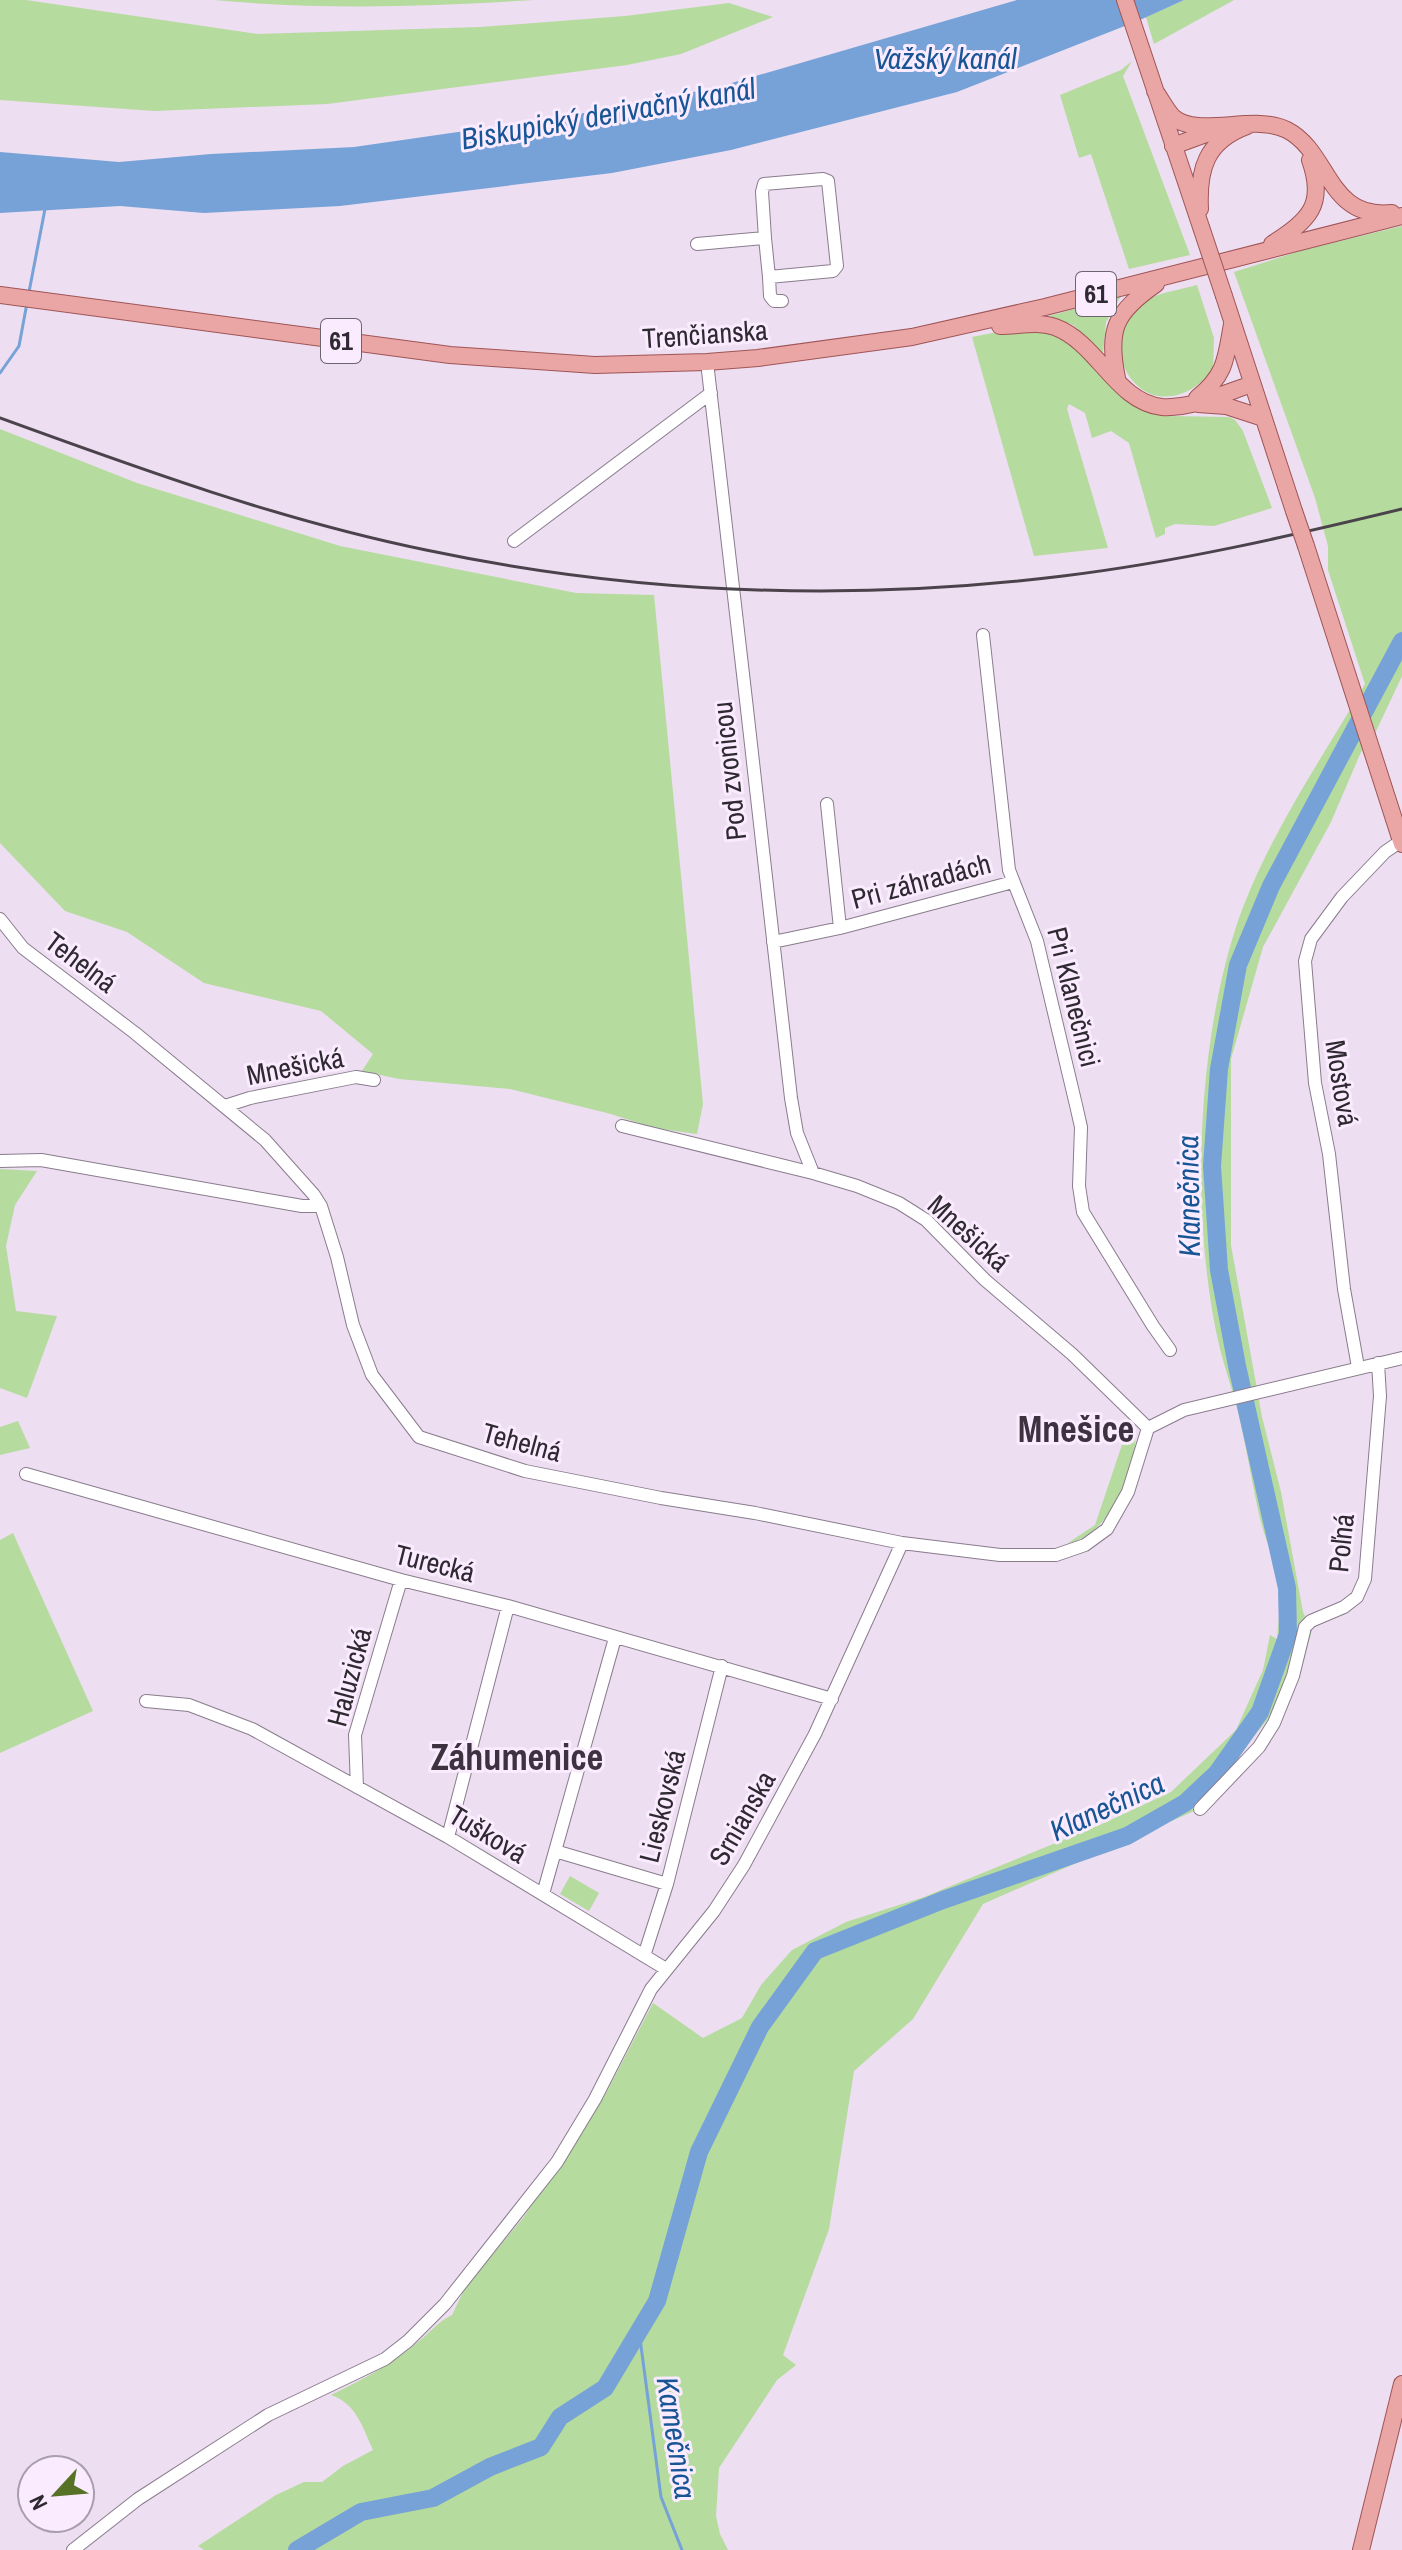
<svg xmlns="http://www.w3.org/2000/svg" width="1402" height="2550" font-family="'Archivo Narrow',sans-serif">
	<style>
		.green { fill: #b5db9e }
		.water { fill: #76a2d7 }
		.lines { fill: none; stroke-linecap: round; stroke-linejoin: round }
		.stream { stroke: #76a2d7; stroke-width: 3 }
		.river { stroke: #76a2d7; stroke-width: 18 }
		.minor-casing { stroke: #897c8d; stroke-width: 14 }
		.major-casing { stroke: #9f5455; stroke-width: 18 }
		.minor { stroke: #fff; stroke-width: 12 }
		.major { stroke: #eaa6a5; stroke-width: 16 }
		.rail { stroke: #4a434c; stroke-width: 3 }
		.major-bridge-casing { stroke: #9f5455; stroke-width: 18; stroke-linecap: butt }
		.major-bridge { stroke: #eaa6a5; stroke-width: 16 }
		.labels { text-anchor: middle; stroke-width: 6; stroke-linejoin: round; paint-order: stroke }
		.shield { fill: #faebff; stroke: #6c646f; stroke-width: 2 }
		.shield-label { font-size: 26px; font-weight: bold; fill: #2f2a31 }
		.street-label { font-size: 28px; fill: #2f2a31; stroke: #faebff }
		.water-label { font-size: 30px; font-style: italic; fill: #185595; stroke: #faebff }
		.district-label { font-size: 36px; font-weight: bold; fill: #3e3241; stroke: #faebff }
	</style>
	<rect width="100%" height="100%" fill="#eddef1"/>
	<path class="green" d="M0 0H26L257 34 480 27 625 16 729 3 773 17 681 54 627 65 327 104 154 111 0 100Z
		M214 0H534C427 7 321 10 214 0Z
		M1184 0H1234L1154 44 1146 17Z
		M1132 61 1123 76 1190 255 1129 269 1091 154 1079 158 1060 95 1121 70Z
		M1402 226V676L1371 742 1361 752 1331 822 1263 947 1231 1059V1245L1262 1417 1281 1492 1303 1612 1312 1630 1298 1682 1192 1812 983 1904 913 2019 854 2071 829 2229 783 2355 796 2365 777 2380 719 2468 716 2516 720 2534 728 2550H204L198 2546 276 2495 304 2482H322L343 2466 373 2450C363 2428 356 2403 331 2395 362 2380 392 2364 418 2342 432 2331 436 2323 452 2315L465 2288 523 2218 604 2097 653 2003 703 2038 742 2018 761 1985 792 1950 846 1922 924 1897 1102 1824 1171 1792 1236 1730 1263 1670 1270 1635 1277 1639C1278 1623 1281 1606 1280 1590 1278 1565 1264 1539 1259 1514 1251 1479 1246 1443 1237 1408 1232 1388 1225 1369 1220 1349 1190 1223 1196 1048 1237 924 1266 839 1320 762 1365 684L1328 570V546L1315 498 1234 272 1303 250Z
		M1197 285 1214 338 1213 371C1204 379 1195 389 1183 393 1127 415 1094 329 1144 301 1160 292 1180 290 1197 285Z
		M1121 296 1106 322 1103 353 1073 325 1049 316Z
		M1018 328 1066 335 1123 396 1142 411 1167 416 1229 417 1235 420 1243 431 1272 508 1214 526 1175 524 1165 528V534L1156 538 1129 443 1111 431 1092 438 1085 413 1069 404 1067 409 1108 548 1034 556 972 337Z
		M0 429 137 483 340 546 576 593 654 595 703 1104 697 1134 654 1128 611 1114 510 1089 399 1079 362 1071 373 1054 321 1011 204 983 127 932 65 911 0 843Z
		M0 1169 37 1171 15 1205 6 1246 16 1311 57 1316 27 1398 0 1388Z
		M1128 1417 1133 1419C1145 1459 1111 1536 1068 1543L1095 1525 1129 1424Z
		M18 1421 30 1448 0 1455V1427Z
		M13 1533 93 1711 0 1753V1540Z
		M570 1876 599 1893 589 1911 560 1894Z"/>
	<path class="water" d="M1017 0H1184L1140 20 957 92 731 150 612 173 340 206 204 213 120 206 0 213V152L119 162 211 154 354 147 465 131 604 110 718 87Z"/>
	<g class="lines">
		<path class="stream" d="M29 292 45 209
			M0 373 19 346 27 303
			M639 2331 661 2497 682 2550"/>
		<path class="river" d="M297 2550 361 2512 433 2498 490 2467 541 2447 560 2417 605 2388 657 2301 699 2152 760 2027 815 1951 943 1900 1127 1836 1185 1803 1217 1773 1260 1712 1288 1634 1287 1588 1237 1366 1219 1270 1212 1166 1219 1069 1238 965 1271 886 1402 641"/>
		<defs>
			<path id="minor" d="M697 244 765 238 762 192 764 184 823 179 828 181 837 266 833 271 769 277 765 238
				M769 277 770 296 774 301H782
				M707 362C736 607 763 853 791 1098L797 1133 813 1173
				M514 541 711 393
				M983 635 1009 870 1037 941 1076 1105 1081 1127 1079 1186 1083 1212 1153 1326 1170 1350
				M827 804 840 928
				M0 919 23 948 135 1033 265 1140 314 1195 321 1206 337 1257 353 1325 372 1375 419 1437 525 1471 661 1498 755 1513 902 1543 1000 1555H1056L1085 1545 1107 1529 1128 1492 1148 1428 1184 1410 1402 1358
				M773 942 840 928 1013 882
				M225 1106 250 1098 356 1077 374 1080
				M622 1126 813 1173 857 1186 899 1203 926 1220 985 1280 1072 1354 1148 1428
				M0 1161 41 1160 302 1206H321
				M1358 1367 1344 1289 1329 1154 1315 1083 1305 961 1311 939 1342 897 1385 852 1401 841
				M26 1474 401 1580 508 1606 832 1699
				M146 1701 189 1705 252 1729 448 1837 666 1969
				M357 1787 355 1735 401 1580
				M1200 1809 1259 1747 1274 1723 1293 1676 1305 1627 1311 1621 1344 1607 1357 1597 1365 1579 1380 1396 1378 1363
				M448 1837 508 1606
				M555 1851 667 1884
				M543 1894 615 1638
				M644 1956 667 1884 722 1666
				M73 2550 138 2499 268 2415 385 2359 408 2341 445 2304 557 2162 595 2099 651 1989 714 1911 744 1865 815 1734 902 1543"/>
			<path id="major" d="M1125 0 1201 227
				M1155 91C1161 99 1166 110 1173 117 1198 139 1254 113 1287 130 1330 152 1327 220 1392 213
				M1173 146 1217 130
				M1200 209C1198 169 1206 141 1247 126
				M1272 244C1309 220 1326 205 1310 160
				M0 295 450 355 595 365 707 362 758 358 912 337 1045 307 1402 216
				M1224 296 1294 511
				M1000 326C1019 326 1037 321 1055 327 1098 343 1116 402 1162 407 1191 409 1225 393 1252 384
				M1117 378C1107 330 1115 312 1156 284
				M1197 398C1226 375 1226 358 1232 324
				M1198 404 1226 406 1263 418
				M1306 546 1402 844
				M1361 2550 1402 2384"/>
		</defs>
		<use href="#minor" class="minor-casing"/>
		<use href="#major" class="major-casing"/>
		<use href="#minor" class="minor"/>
		<use href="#major" class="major"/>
		<path class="rail" d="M0 418C140 469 280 520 426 550 635 594 851 602 1063 576 1178 562 1290 536 1402 509"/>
		<defs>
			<path id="major-bridge" d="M1201 227 1224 296
				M1294 511 1306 546"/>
		</defs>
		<use href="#major-bridge" class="major-bridge-casing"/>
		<use href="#major-bridge" class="major-bridge"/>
	</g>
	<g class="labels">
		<g class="shield">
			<rect x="1076" y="272" width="40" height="44" rx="6"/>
			<rect x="321" y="319" width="40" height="44" rx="6"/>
		</g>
		<g class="shield-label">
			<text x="1096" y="303">61</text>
			<text x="341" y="350">61</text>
		</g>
		<g class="street-label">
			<text transform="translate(705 334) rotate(-4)" y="10">Trenčianska</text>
			<text transform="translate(729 771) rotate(-96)" y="10">Pod zvonicou</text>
			<text transform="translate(921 881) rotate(-15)" y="10">Pri záhradách</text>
			<text transform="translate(81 962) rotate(37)" y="10">Tehelná</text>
			<text transform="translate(1074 997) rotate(76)" y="10">Pri Klanečnici</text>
			<text transform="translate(295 1066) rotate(-11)" y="10">Mnešická</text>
			<text transform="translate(1342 1083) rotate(81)" y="10">Mostová</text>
			<text transform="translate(969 1233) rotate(42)" y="10">Mnešická</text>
			<text transform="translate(522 1442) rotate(15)" y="10">Tehelná</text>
			<text transform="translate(1341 1543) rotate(-84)" y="10">Poľná</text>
			<text transform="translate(435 1563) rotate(14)" y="10">Turecká</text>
			<text transform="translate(349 1677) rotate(-75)" y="10">Haluzická</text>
			<text transform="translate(662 1806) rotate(-76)" y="10">Lieskovská</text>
			<text transform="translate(742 1818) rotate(-60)" y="10">Srnianska</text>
			<text transform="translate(488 1834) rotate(31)" y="10">Tušková</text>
		</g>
		<g class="water-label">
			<text x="945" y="69">Važský kanál</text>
			<text transform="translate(608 114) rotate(-10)" y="10">Biskupický derivačný kanál</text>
			<text transform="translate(1189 1196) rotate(-91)" y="10">Klanečnica</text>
			<text transform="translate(1107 1807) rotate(-25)" y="10">Klanečnica</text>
			<text transform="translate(676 2438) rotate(81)" y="10">Kamečnica</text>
		</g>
		<g class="district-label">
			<text x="1076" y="1442">Mnešice</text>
			<text x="517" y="1770">Záhumenice</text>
		</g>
	</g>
	<g transform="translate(56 2494) rotate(244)"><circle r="38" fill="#faebff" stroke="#a99ead" stroke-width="2"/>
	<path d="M0-6L14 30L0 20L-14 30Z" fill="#577226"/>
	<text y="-12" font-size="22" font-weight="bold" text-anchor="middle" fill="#2f2a31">N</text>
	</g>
</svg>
